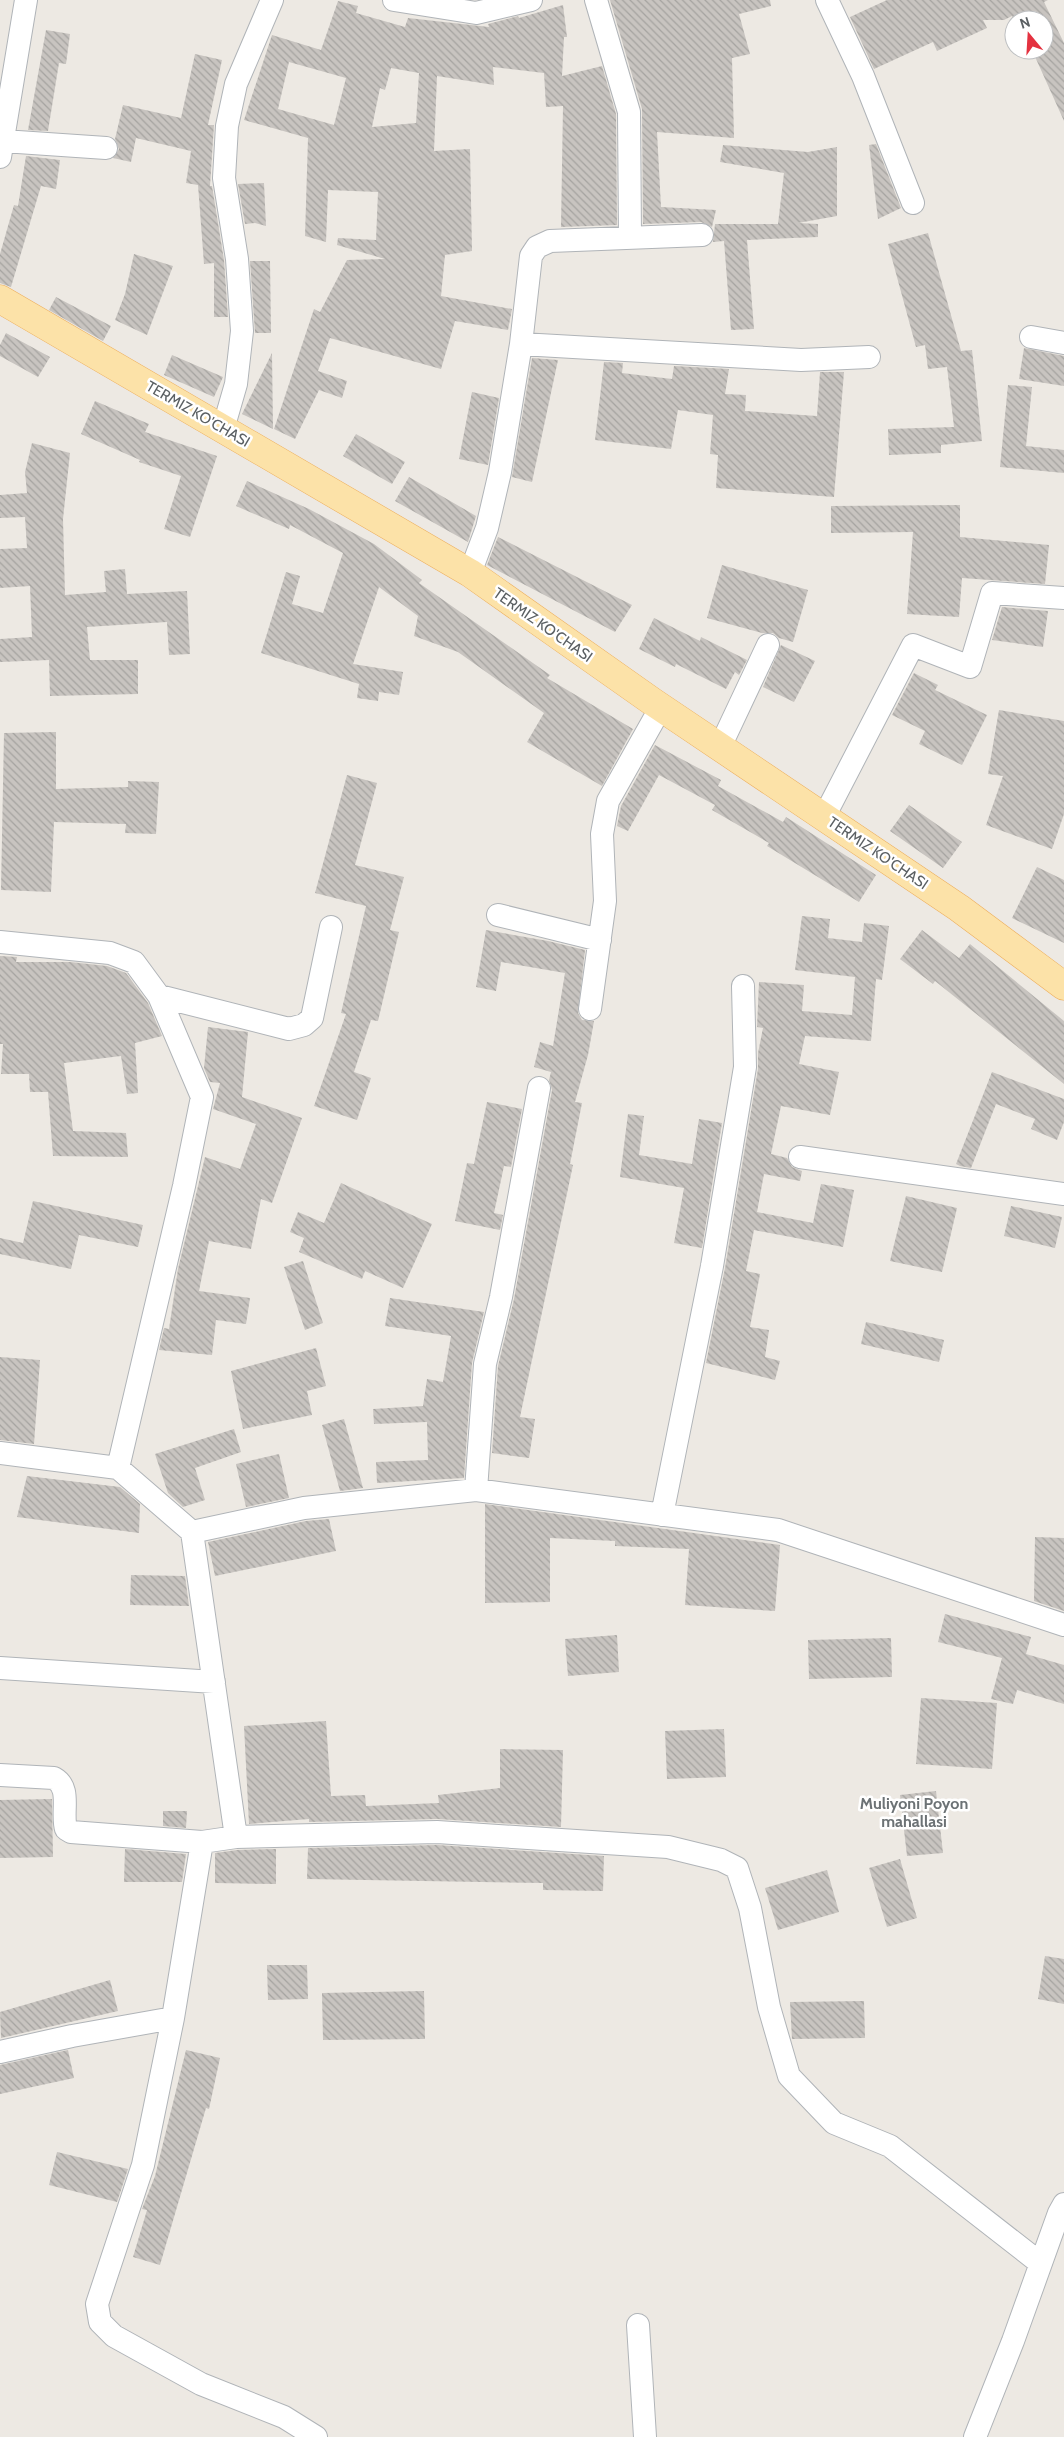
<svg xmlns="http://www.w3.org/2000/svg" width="1064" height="2437" font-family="Cabin,sans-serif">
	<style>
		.building { fill: url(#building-back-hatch); fill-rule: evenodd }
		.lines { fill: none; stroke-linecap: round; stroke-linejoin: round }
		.minor-casing { stroke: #b0b4b8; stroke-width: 24 }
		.major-casing { stroke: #edae5c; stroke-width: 29 }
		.minor { stroke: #fff; stroke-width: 22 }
		.major { stroke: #fce2a8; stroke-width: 28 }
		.labels { text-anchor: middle; stroke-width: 5; stroke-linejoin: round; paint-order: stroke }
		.street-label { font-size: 15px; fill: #5b6063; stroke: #fff }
		.neighbourhood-label { font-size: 16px; font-weight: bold; fill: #6c7275; stroke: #fff }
	</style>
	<defs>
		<pattern id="building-back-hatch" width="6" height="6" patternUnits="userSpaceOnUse" patternTransform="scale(1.25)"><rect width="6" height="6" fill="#c8c4c0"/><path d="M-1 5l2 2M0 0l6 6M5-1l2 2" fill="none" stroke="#a5a3a0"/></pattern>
	</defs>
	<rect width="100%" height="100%" fill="#ede9e3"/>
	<path class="building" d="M610 0H770L771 6 739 14 750 54 732 58 734 138 657 132 661 207 716 210 712 227 701 222 643 224 642 109Z
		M887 0H1048L1044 2 1064 43V121L1032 50H1044V20H1014L1012 16 1004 20H983L987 28 937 51 933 42 874 69 850 17Z
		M338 1 358 6 356 13 405 27 408 18 489 27 488 24 518 16 519 18 563 5 567 37H564L562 76 602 66 616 114 617 225 561 227 563 106 546 107 544 73 493 67 494 85 437 76 434 151 470 149 472 251 445 255 441 296 512 309 508 330 455 321 441 369 330 338 318 371 347 381 342 398 319 390 295 439 274 429 314 309 320 312 347 260 385 259 337 245 338 238 376 240 378 192 328 190 326 242 305 236 308 138 244 120 272 35 321 50ZM289 62 346 78 334 125 278 109ZM391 68 419 73 416 123 372 127 380 88 385 90Z
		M46 30 70 34 66 64 59 63 48 131 28 130Z
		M195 54 222 60 208 125H214L210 186H212L224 260 228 317H214V263L204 264 198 185 186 183 191 151 136 138 131 162 113 158 119 149 115 139 123 105 181 118Z
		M876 144 901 208 878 219 869 145Z
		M723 145 808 152 837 147V216L798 223 818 224V237L747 240 754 329 731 330 724 241 713 242 715 224H778L784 173 720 162Z
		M26 156 60 160 56 189 41 186 11 287 0 283V254L14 205 18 206Z
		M264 183 266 226 255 223 245 224 238 184Z
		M928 233 961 351 972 350 982 441 941 445V453L889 455 888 429 954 427 947 367 928 369 925 345 916 347 888 244Z
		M134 254 173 266 147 335 115 320 125 294Z
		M250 261H270L271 333H255Z
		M56 297 111 326 103 341 49 310Z
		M6 333 50 357 38 377 0 356V345Z
		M1024 348 1064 356V386L1019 379Z
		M272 353 273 429 242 414Z
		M172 355 223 377 214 397 164 375Z
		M532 358 558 360 532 482 512 477Z
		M604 362 623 363 622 373 672 379 674 366 729 369 725 394 746 395 745 411 817 416 820 372H844L834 497 716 488 718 455 710 454 713 415 678 410 671 449 595 440Z
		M1008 385 1032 387 1026 446 1064 450V473L1000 467Z
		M472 392 499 398 488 465 459 459Z
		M95 401 149 424 145 432 217 456 190 537 164 529 181 476 139 462 140 460 81 434Z
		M356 434 405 462 392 484 343 456Z
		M32 443 70 453 63 519 65 595 106 592 104 571 125 569 127 594 187 591 190 654 169 655 167 622 87 627 90 660H138V694L50 696 49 660 0 662V639L32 637 30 586 0 588V549L27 548 25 517 0 518V495L27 493 25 472Z
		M409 477 476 516 468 542 395 501Z
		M247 481 309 509 374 544 422 580 419 583 550 675 547 678 633 729 602 786 527 742 544 713 458 652 414 636 418 616 379 587 353 664 403 672 399 695 379 692 378 701 357 698 359 684 261 653 286 572 300 576 292 604 323 613 343 553 290 525 289 529 236 506Z
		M960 505V537L1049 545 1045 584 962 578 959 617 907 614 913 532 831 533V506Z
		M498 537 632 605 615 632 487 565Z
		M722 565 808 590 793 642 779 638 773 633H762L707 618Z
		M1002 607 1048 611 1043 647 992 640Z
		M654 618 700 641 701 637 747 660 739 675 735 672 726 689 676 664 675 667 639 649Z
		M781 645 815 661 794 702 763 687Z
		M914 673 938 685 935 690 987 715 962 765 919 744 925 731 892 715Z
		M999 710 1064 721V814L1052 849 986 825 1003 776 988 774Z
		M56 732V789L128 787V781L159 782 156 834 125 833 126 824 54 822 51 892 1 890 4 733Z
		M655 745 721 780 718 786 783 822 786 817 876 875 859 902 767 846 769 843 712 810 715 805 659 775 628 831 617 826 621 806Z
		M347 775 377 783 355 865 404 877 390 930 399 932 378 1021 371 1020 354 1072 371 1078 357 1120 314 1106 346 1014 341 1013 366 906 315 893Z
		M909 805 962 842 943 868 890 831Z
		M1037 867 1064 880V943L1012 918Z
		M802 916 830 919 828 938 862 942 864 923 889 926 882 980 876 979 871 1041 805 1036 799 1064 839 1072 830 1115 781 1106 771 1154 787 1158 792 1167 802 1171 800 1181 764 1174 757 1212 813 1223 821 1184 854 1190 843 1247 754 1230 746 1271 760 1274 750 1327 769 1330 765 1357 780 1361 775 1380 706 1363 725 1268 758 1069V1053L763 1028 757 1027 759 982 804 985 802 1011 852 1015 855 977 795 970Z
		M486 930 548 941 585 950 578 1013 582 1020 594 1021 588 1055 575 1102 582 1103 570 1164 573 1165 520 1417 535 1419 529 1458 492 1453 498 1366 514 1299 552 1090 549 1080 551 1072 534 1067 540 1042 553 1046 565 973 501 962 496 991 476 987Z
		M922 930 959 958 970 944 1064 1021V1084L935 981 933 984 900 959Z
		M0 956 17 957 16 962H70L107 966 126 973 148 1003 162 1036 135 1043 138 1093 127 1094 121 1056 64 1063 73 1131 126 1133 128 1157 53 1156 48 1092H30L29 1074H1L3 1044H0Z
		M208 1027 248 1032 242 1097 302 1118 272 1203 261 1199 251 1249 209 1241 199 1291 250 1298 246 1324 216 1320 212 1355 159 1350 164 1328 169 1329 178 1269 205 1157 240 1169 256 1124 213 1109 220 1083 210 1082 204 1068Z
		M992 1072 1064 1099V1122L1057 1140 1031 1129 1035 1119 996 1104 971 1168 960 1166 956 1164Z
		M487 1102 522 1109 511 1167 504 1166 494 1213 503 1215 500 1230 455 1221 467 1163 474 1164Z
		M628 1114 644 1116 639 1155 692 1164 699 1119 722 1123 702 1248 674 1243 684 1188 620 1177Z
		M341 1183 432 1224 403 1288 365 1271 362 1279 299 1252 304 1238 290 1232 298 1212 324 1223Z
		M906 1196 957 1208 942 1272 890 1261Z
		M33 1201 143 1225 138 1247 79 1235 71 1269 0 1254V1238L23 1243Z
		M1011 1206 1062 1217 1055 1248 1004 1236Z
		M303 1261 323 1323 305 1330 284 1267Z
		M390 1298 484 1312 472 1363 464 1478 377 1483 376 1462 428 1460 427 1422 374 1424 373 1409 423 1406 427 1379 443 1382 451 1336 385 1326Z
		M866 1322 944 1340 939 1362 861 1344Z
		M316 1348 326 1386 307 1391 312 1415 243 1429 231 1371Z
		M0 1357 40 1360 34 1444 0 1440Z
		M344 1419 363 1488 340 1491 322 1425Z
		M234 1429 241 1452 195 1468 205 1500 183 1507 168 1493 155 1454Z
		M279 1454 289 1498 246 1507 236 1464Z
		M27 1476 120 1487 140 1504 139 1533 17 1517Z
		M485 1504 780 1545 775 1611 685 1605 689 1549 615 1546V1541L550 1538V1602L485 1603Z
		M329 1519 336 1551 215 1576 208 1542 306 1521Z
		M1035 1537 1064 1538V1611L1034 1601Z
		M131 1575 185 1576 189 1606 130 1605Z
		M945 1614 1031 1637 1026 1654 1064 1665V1704L1017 1690 1013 1704 991 1699 1002 1658 938 1642Z
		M617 1635 619 1672 568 1676 565 1639Z
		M891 1638 892 1677 809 1679 808 1640Z
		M921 1698 997 1703 992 1769 916 1764Z
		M326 1721 331 1796 365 1795 366 1806 439 1803 438 1795 500 1788V1749L563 1750 561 1827 437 1819 309 1822V1819L249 1824 244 1726Z
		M724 1729 726 1777 667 1779 665 1731Z
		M936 1791 943 1853 907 1856 900 1795Z
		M52 1799 53 1857 0 1858V1800Z
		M163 1811H187L186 1828 163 1826Z
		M437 1845 604 1856 603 1891 543 1890V1883L307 1879 308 1848Z
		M125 1849 186 1854 182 1882H124Z
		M276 1849V1884L215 1883V1853L237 1850Z
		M900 1859 917 1918 887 1927 869 1868Z
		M827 1870 839 1912 778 1930 765 1888Z
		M1045 1956 1064 1959V2004L1038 1999Z
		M267 1965H307L308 1999 268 2000Z
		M110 1980 118 2011 1 2038 0 2012Z
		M424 1991 425 2039 323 2040 322 1993Z
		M864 2001 865 2038 792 2039 790 2002Z
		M68 2050 74 2078 0 2094V2065Z
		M186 2050 220 2058 209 2109 206 2108 160 2265 133 2257 147 2210 142 2209 155 2176Z
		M57 2152 128 2169 117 2202 49 2185Z"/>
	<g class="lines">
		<defs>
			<path id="minor" d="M394 0 476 13 531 0
				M596 0 629 112 630 238
				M827 0 863 76 913 203
				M3 141 106 148
				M0 157 26 0
				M1031 337 1064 343
				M521 344 531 256 537 247 550 241 702 235
				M223 429 236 384 242 331 237 259 224 178 227 126 236 84 272 0
				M470 573 487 528 500 472 521 344 801 360 869 357
				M720 747 768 645
				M824 817 913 645 970 667 992 593 1064 598
				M498 915 600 940
				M0 942 110 953 134 962 159 996 289 1029 304 1025 312 1018 331 927
				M590 1009 605 901 602 834 608 801 661 707
				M539 1088 501 1297 485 1364 476 1490 778 1530 1064 1625
				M800 1157 1064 1194
				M0 1453 118 1468 192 1532
				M118 1468 184 1186 202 1097 159 996
				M662 1515 712 1266 745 1067 743 986
				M0 1668 214 1682
				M0 1775 54 1778C72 1788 61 1812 66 1829L71 1832 202 1842
				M236 1837 192 1532 304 1508 476 1490
				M173 2018 202 1842 236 1837 437 1832 668 1847 721 1860 737 1868 750 1908 769 2007 789 2076 834 2123 890 2146 1040 2263
				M0 2052 72 2036 173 2018 143 2165 97 2304 100 2322 114 2336 201 2384 284 2417 316 2437
				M638 2325 645 2437
				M975 2437 1013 2341 1059 2213 1064 2204"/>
			<path id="major" d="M0 299 470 573 653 702 959 908 1064 986"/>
		</defs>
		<use href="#minor" class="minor-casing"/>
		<use href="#major" class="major-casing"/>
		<use href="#minor" class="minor"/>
		<use href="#major" class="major"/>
	</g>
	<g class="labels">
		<g class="street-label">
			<text transform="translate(198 414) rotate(30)" y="5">TERMIZ KO'CHASI</text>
			<text transform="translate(543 625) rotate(35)" y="5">TERMIZ KO'CHASI</text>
			<text transform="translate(878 853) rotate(34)" y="5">TERMIZ KO'CHASI</text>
		</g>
		<g class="neighbourhood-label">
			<text x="914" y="1809">Muliyoni Poyon<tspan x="914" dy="18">mahallasi</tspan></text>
		</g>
	</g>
	<g transform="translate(1029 35) rotate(342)"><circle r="24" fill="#ffffff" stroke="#bdbfc1"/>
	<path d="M0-4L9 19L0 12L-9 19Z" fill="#e43240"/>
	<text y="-8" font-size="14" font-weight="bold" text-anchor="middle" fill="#5b6063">N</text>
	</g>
</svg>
